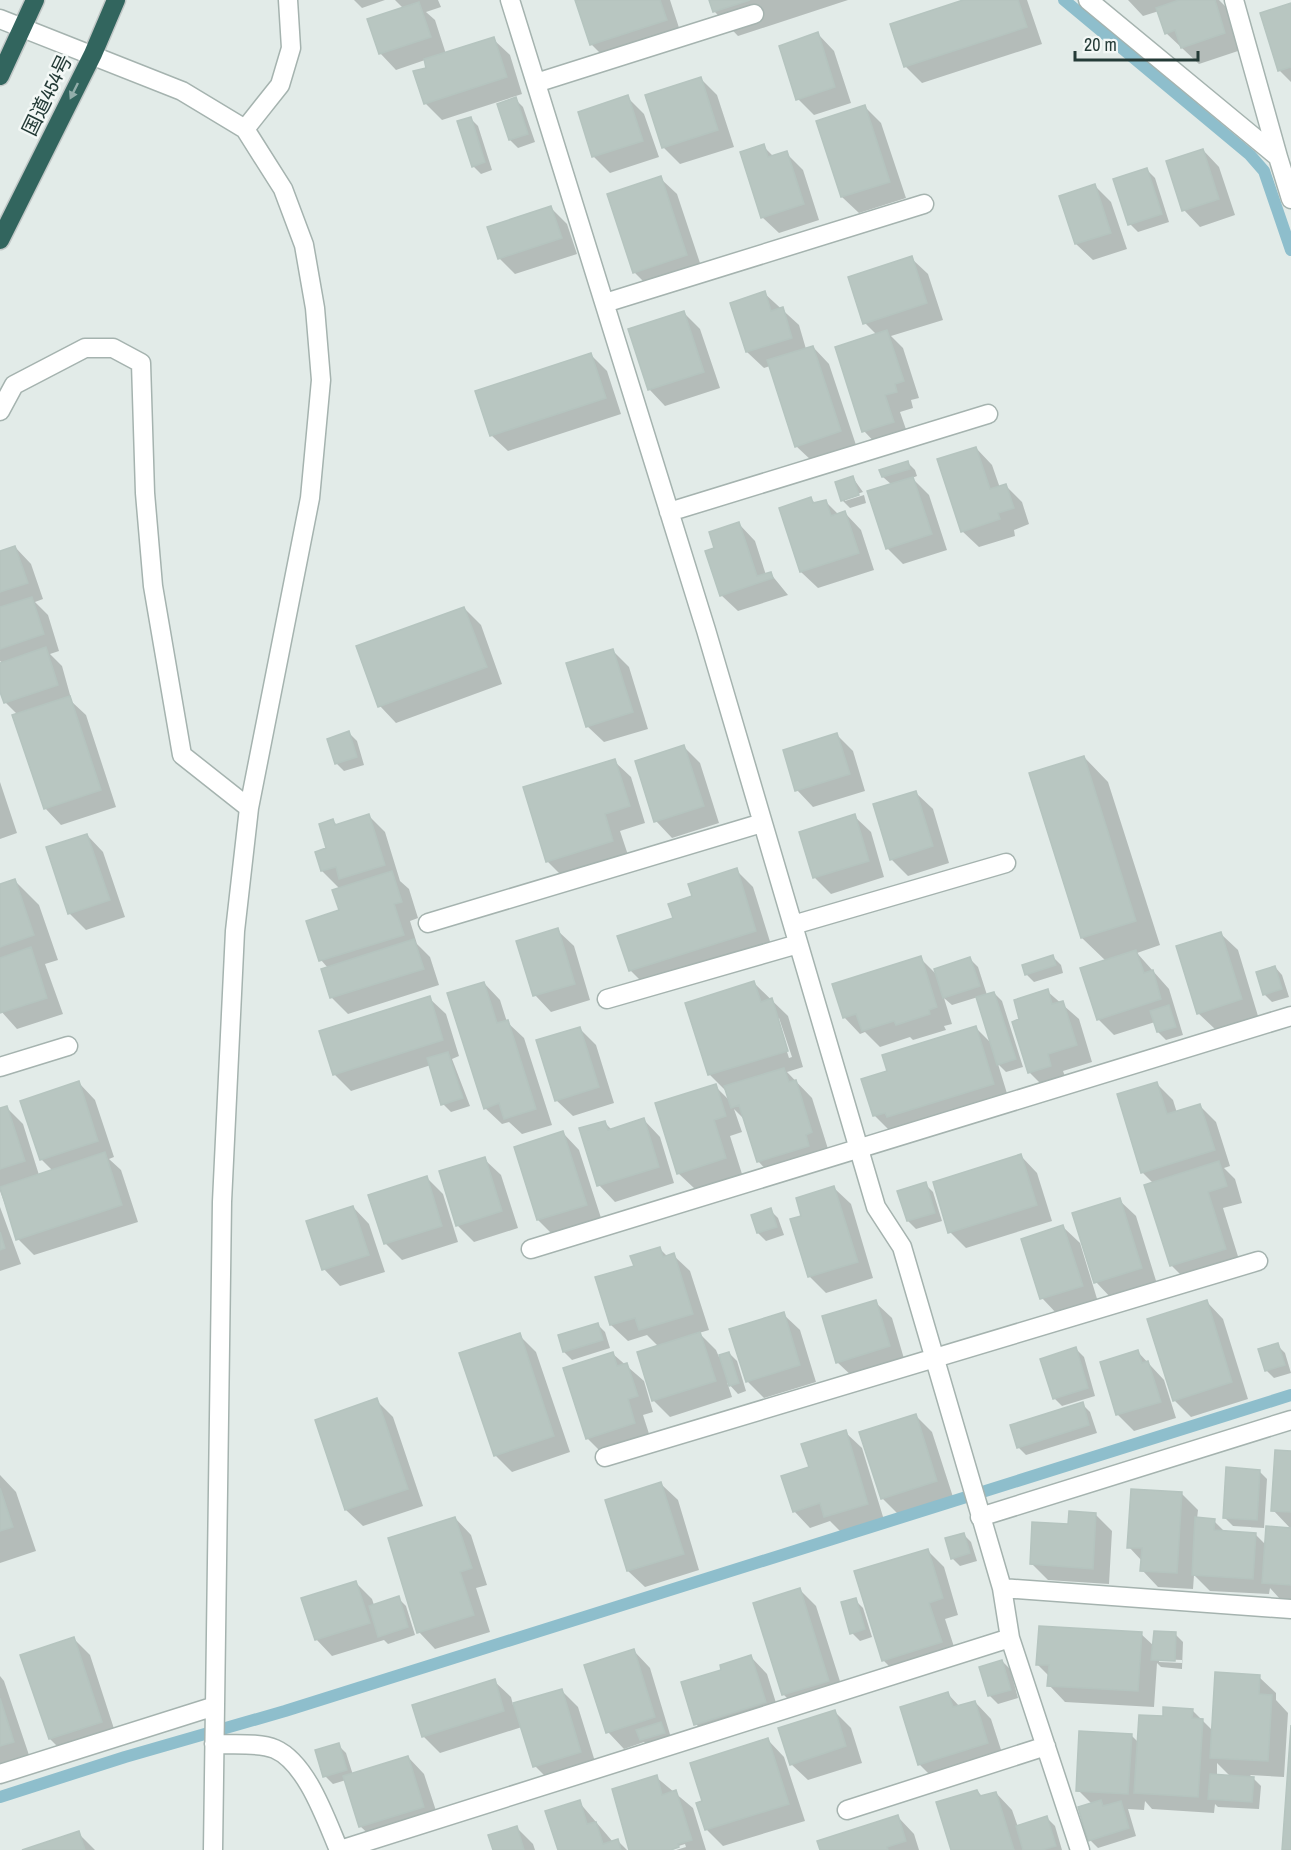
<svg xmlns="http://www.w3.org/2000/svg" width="1291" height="1850" font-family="'Archivo Narrow','Noto Sans JP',sans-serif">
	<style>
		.shadow { fill: #0003; fill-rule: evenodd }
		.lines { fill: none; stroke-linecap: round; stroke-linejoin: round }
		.stream { stroke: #8ebecc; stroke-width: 12 }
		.building { fill: #b8c6c1; stroke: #b5c4bf; stroke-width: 1.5 }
		.minor-casing { stroke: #a5b3af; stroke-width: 21 }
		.highway-casing { stroke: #c2c8c7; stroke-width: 21 }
		.minor { stroke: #fff; stroke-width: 18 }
		.highway { stroke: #32655e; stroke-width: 18 }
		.oneway { fill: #92aeaa }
		.labels { text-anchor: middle; stroke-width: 5; stroke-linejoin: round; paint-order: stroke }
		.street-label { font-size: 20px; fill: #243b37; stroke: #f3f8f6 }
	</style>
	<rect width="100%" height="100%" fill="#e2ebe8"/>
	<path class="shadow" d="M354 0H385L362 8Z
		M395 0H438L441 7 426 12 435 20 446 54 493 39 510 55 522 94 442 120 425 103 428 69 425 60 396 70 380 53 404 9Z
		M577 0H670L682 37 608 61 591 44Z
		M710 0H848L738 36 714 11Z
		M967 0H1027L1042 44 922 83 905 66Z
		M1128 0H1219L1227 8 1241 50 1199 64 1166 33 1159 11 1143 16Z
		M1291 5V82L1279 70Z
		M818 34 834 51 851 103 814 115 798 99Z
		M700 78 717 95 734 147 680 164 664 148 647 96Z
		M627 97 644 114 659 157 610 173 594 157 580 112Z
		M515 99 523 107 535 142 518 148 510 140Z
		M865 107 881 123 906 198 859 213 842 197Z
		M470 118 478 126 492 170 481 174 473 166Z
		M763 146 774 157 786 153 803 170 819 220 779 233 762 217Z
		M1203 150 1219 167 1235 215 1200 227 1184 210Z
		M1147 170 1155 178 1169 222 1138 232 1130 224Z
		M660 178 677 194 703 272 651 289 634 272Z
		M1095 186 1111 202 1127 249 1093 260 1076 244 1061 197Z
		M551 208 567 224 577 254 515 274 499 258Z
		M911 258 928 274 943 320 891 336 903 348 919 398 911 400 913 408 900 412 909 438 880 448 864 431 877 335 865 323Z
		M764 293 799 325 806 349 813 347 829 364 857 448 813 462 796 446 770 366 764 368 747 352Z
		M684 313 700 329 720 388 665 406 649 389Z
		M590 354 607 371 621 414 508 451 491 435Z
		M976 448 992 465 1000 488 1006 486 1022 502 1029 524 1014 530 1015 536 979 547 962 531Z
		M907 462 915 470 917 476 912 478 929 495 947 550 903 564 887 548 892 485 883 477Z
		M853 478 863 492 845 498V501L864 495 866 503 850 508 842 500Z
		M811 499 816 504 825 501 839 515 845 513 861 530 874 570 818 588 801 572Z
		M739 524 755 541 766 575 770 573 788 595 738 611 721 595 716 549Z
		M15 547 31 564 43 599 35 602 48 615 59 651 50 654 62 666 72 702 86 715 116 807 61 825 45 808 18 715 5 702 0 687V664L3 663 0 661V552Z
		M464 608 481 625 502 684 396 723 380 706Z
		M613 651 629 667 648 729 604 742 587 726Z
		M349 733 357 741 364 765 344 771 336 763Z
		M836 734 853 751 865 791 813 807 797 790Z
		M684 747 700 763 719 823 672 838 656 821Z
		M1084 757 1108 782 1160 945 1137 953 1169 989 1183 1035 1166 1040 1158 1032 1155 1022 1114 1035 1098 1019 1106 961 1082 938Z
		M614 761 631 777 645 823 620 831 629 858 564 878 548 862 525 788Z
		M0 782 17 833 0 839Z
		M916 793 933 809 949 863 908 876 891 859Z
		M369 816 385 832 400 881 409 889 418 918 410 921 417 944 430 957 439 985 348 1014 331 997 328 968 321 960 340 911V889L322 871 333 821 337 825Z
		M854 816 871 832 884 877 831 894 814 877Z
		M87 835 103 852 125 917 86 930 69 913Z
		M736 870 753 887 772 948 646 986 630 970 694 897Z
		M15 881 39 905 58 960 45 964 63 1014 17 1029 0 1010V885Z
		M557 930 574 946 590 1000 551 1012 535 995Z
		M1221 934 1238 950 1258 1016 1215 1029 1198 1013Z
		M1053 957 1061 965 1063 973 1034 982 1026 974Z
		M920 958 937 975 970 959 978 967 987 995 994 993 1002 1001 1023 1067 1006 1072 998 1064 1009 1100 891 1132 875 1116 863 1080 889 1072 976 1028 992 1044 978 997 952 1005 944 998 952 1024 944 1026 946 1030 913 1040 910 1037 880 1047 865 1032 860 1034 844 1017Z
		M1275 967 1282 975 1289 997 1272 1002 1264 994Z
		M484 983 500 1000 507 1022 524 1038 552 1125 522 1134 509 1122 502 1124 485 1108Z
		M754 983 788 1016 803 1067 787 1072 812 1098 828 1149 774 1178 758 1161 745 1120 734 1109 742 1132 730 1136 742 1174 695 1189 678 1173 715 1086 730 1101 726 1091 710 1075 687 1004ZM776 1018H779L792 1057 789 1058Z
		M1047 991 1079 1019 1092 1062 1063 1071 1067 1082 1046 1089 1029 1072 1021 1020Z
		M429 998 446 1014 459 1056 452 1059 470 1106 451 1112 443 1104 431 1065 351 1091 334 1074Z
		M579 1028 596 1045 614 1103 573 1116 556 1100Z
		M79 1083 95 1100 114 1157 109 1159 121 1170 138 1222 34 1255 18 1239 0 1191V1109L6 1107 23 1124 39 1175 53 1171 41 1159Z
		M1157 1084 1173 1100 1177 1113 1200 1106 1216 1122 1230 1166 1224 1168 1235 1179 1242 1203 1223 1208 1241 1266 1188 1282 1171 1265 1153 1183 1142 1172Z
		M644 1120 660 1137 674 1183 615 1202 599 1185 604 1122 612 1130Z
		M563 1133 579 1150 602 1221 554 1236 538 1220Z
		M1021 1156 1037 1173 1052 1221 966 1248 950 1232Z
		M484 1159 501 1175 518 1228 474 1242 457 1225Z
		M427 1178 443 1194 458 1242 402 1260 385 1243Z
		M925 1184 933 1192 942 1221 916 1229 908 1221Z
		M834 1188 851 1204 873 1278 826 1293 809 1276 803 1217Z
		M1119 1200 1136 1216 1157 1284 1112 1299 1096 1282Z
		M0 1207 21 1264 0 1271Z
		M353 1207 369 1224 385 1272 340 1286 324 1269Z
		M770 1210 778 1218 784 1235 766 1241 758 1233Z
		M1063 1227 1080 1243 1098 1302 1058 1315 1042 1298Z
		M660 1249 668 1257 673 1255 690 1271 709 1330 699 1333 716 1350 719 1357 729 1353 737 1361 746 1391 738 1394 727 1382 732 1397 670 1417 653 1400 658 1346 647 1335 628 1341 611 1325 636 1267Z
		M875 1302 892 1318 905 1362 854 1378 837 1362Z
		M1207 1302 1223 1319 1248 1399 1191 1417 1174 1400Z
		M783 1314 800 1330 816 1382 764 1398 747 1381Z
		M597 1324 605 1332 610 1348 572 1360 564 1352 559 1336Z
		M519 1335 536 1352 570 1452 512 1472 495 1455Z
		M1277 1345 1285 1353 1291 1373 1274 1378 1266 1370Z
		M1076 1349 1084 1357 1095 1396 1062 1406 1054 1398Z
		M1138 1352 1164 1380 1176 1418 1134 1431 1117 1414Z
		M613 1354 644 1381 653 1412 643 1415 651 1440 604 1455 587 1438Z
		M376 1400 393 1417 423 1506 363 1526 346 1510Z
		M1082 1404 1090 1412 1097 1433 1026 1455 1018 1447Z
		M916 1416 932 1432 953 1497 898 1514 882 1498Z
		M845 1432 862 1448 884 1520 842 1533 830 1521 810 1528 794 1511 811 1468Z
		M1291 1453V1529L1273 1510Z
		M1259 1471 1267 1479 1264 1528 1291 1529V1600L1280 1599 1270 1588 1269 1594 1210 1591 1194 1575 1193 1589 1158 1587 1142 1570V1561L1129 1547 1181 1493 1198 1510 1197 1519 1214 1521 1226 1533 1255 1534 1266 1545 1267 1528 1233 1526 1225 1518Z
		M0 1475 16 1492 36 1551 0 1563Z
		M661 1484 678 1500 699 1570 645 1587 628 1571Z
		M1095 1514 1112 1531 1109 1584 1048 1580 1032 1564 1069 1526Z
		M455 1518 471 1535 487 1585 476 1588 490 1632 435 1649 419 1632Z
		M963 1534 971 1542 977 1561 960 1566 952 1558Z
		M927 1550 944 1567 958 1615 945 1619 958 1659 900 1677 883 1660Z
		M356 1583 372 1599 374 1605 398 1598 406 1606 415 1635 388 1644 384 1640 332 1656 316 1639Z
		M800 1590 816 1606 845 1697 800 1711 784 1695 755 1604Z
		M855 1600 863 1608 872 1637 860 1641 852 1633Z
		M1141 1634 1154 1646 1175 1634 1183 1642 1182 1669 1161 1667 1157 1663 1154 1707 1065 1702 1049 1685V1676L1037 1664ZM1159 1659 1182 1660V1663L1159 1662Z
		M74 1639 90 1655 117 1738 66 1755 50 1739Z
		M634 1651 650 1668 672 1741 649 1747 644 1742 624 1749 608 1732Z
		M751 1657 767 1674 781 1719 712 1741 696 1724 723 1670Z
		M1002 1661 1010 1669 1018 1698 998 1704 990 1696 981 1668Z
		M0 1676 4 1681 30 1758 0 1768Z
		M1259 1677 1276 1693V1700L1288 1713 1284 1777 1250 1775 1261 1786 1259 1809 1218 1807 1215 1804 1214 1813 1152 1809 1145 1801 1144 1810 1128 1809 1136 1836 1098 1848 1090 1840 1092 1804 1078 1790 1131 1735 1139 1743 1164 1718 1192 1710 1213 1731ZM1217 1763 1231 1777 1217 1776Z
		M494 1681 511 1697 513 1705 561 1690 578 1707 597 1768 551 1782 535 1766 522 1727 440 1753 423 1736Z
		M948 1694 960 1707 975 1702 991 1719 1004 1759 936 1781 919 1764Z
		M835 1712 851 1728 862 1763 808 1780 791 1764Z
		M768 1740 784 1757 805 1821 723 1846 707 1830 698 1804 704 1802Z
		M338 1745 346 1753 353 1775 408 1757 424 1774 440 1823 377 1842 360 1826 346 1780 333 1784 325 1776Z
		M656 1777 693 1808 706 1850H676L686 1847 685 1844 666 1850H632Z
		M977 1791 983 1797 996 1793 1012 1810 1018 1827 1047 1818 1055 1826 1062 1850H952Z
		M579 1802 613 1842 617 1840 627 1850H559Z
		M898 1817 914 1834 919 1850H822Z
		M516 1827 533 1844 535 1850H494Z
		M78 1833 95 1850H27Z"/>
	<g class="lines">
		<path class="stream" d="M1064 0 1250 155 1264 171 1291 250
			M0 1797 125 1757 285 1711 1291 1395"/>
	</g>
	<path class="building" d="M575 0H660L667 20 590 45Z
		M709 0H750L713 12Z
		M963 0H1018L1027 27 904 67 890 24Z
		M1179 0H1215L1225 33 1181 48 1175 30 1165 34 1156 8Z
		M419 2 431 37 379 54 367 19Z
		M1291 3V67L1278 71 1260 13Z
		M818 32 835 87 796 100 779 46Z
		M494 37 507 77 424 104 413 71 426 68 424 59Z
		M701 77 718 130 662 148 645 95Z
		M628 95 643 141 592 157 578 112Z
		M516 97 528 134 509 140 497 104Z
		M865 105 890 182 841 197 816 121Z
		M471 117 485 162 472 167 457 121Z
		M764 144 768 157 787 151 804 204 761 218 740 152Z
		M1203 149 1219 199 1182 211 1166 161Z
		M1147 168 1162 214 1128 225 1113 179Z
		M661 176 687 255 633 273 607 194Z
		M1095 184 1111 233 1075 244 1059 196Z
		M551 206 562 238 498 259 487 227Z
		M912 256 927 303 863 324 848 277Z
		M765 291 771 311 783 307 792 338 746 352 730 303Z
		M684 311 704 372 648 390 628 329Z
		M887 330 904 381 895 384 897 392 885 395 894 422 862 432 835 347Z
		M813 346 841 431 795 447 767 360Z
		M591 353 606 398 490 436 475 391Z
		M976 447 990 489 1006 484 1014 508 998 513 1000 519 961 532 937 459Z
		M908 461 910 469 882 477 879 470Z
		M853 476 859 495 841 501 835 482Z
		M913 477 932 534 886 549 867 491Z
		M811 497 813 503 826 500 831 516 845 511 859 553 800 572 779 508Z
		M739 522 757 576 771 572 773 578 720 596 705 551 714 548 709 532Z
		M15 546 28 583 0 592V551Z
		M32 597 44 634 0 649V607Z
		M464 607 487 667 378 707 356 646Z
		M46 647 58 685 4 703 0 692V663Z
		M613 649 633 712 586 727 566 663Z
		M70 696 101 790 44 809 12 715Z
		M349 731 357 757 335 764 327 739Z
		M837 733 850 774 795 791 783 750Z
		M684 745 704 806 654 822 635 761Z
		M1084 756 1136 921 1081 938 1029 773Z
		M615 759 630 806 605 814 613 841 546 862 523 787Z
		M916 791 933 846 890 860 873 804Z
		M369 814 385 865 339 879 336 867 321 871 315 852 326 848 319 824 333 819 335 825Z
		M855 814 869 861 813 878 799 832Z
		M87 834 110 900 68 914 46 847Z
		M737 868 756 931 629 971 617 936 673 918 668 904 692 896 688 884Z
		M392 871 402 902 394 904 404 935 319 961 306 921 339 910 332 890Z
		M15 879 34 935 0 947V884Z
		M558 928 575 984 533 996 516 941Z
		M1221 932 1242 999 1197 1014 1176 946Z
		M414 939 424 969 330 998 321 969Z
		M31 947 47 998 0 1013V958Z
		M1136 950 1144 973 1153 970 1161 999 1097 1020 1080 968Z
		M1053 955 1056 965 1025 975 1022 965Z
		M921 956 937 1007 929 1010 930 1014 896 1025 894 1021 862 1031 856 1014 843 1018 832 984Z
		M970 957 980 986 943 998 934 969Z
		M1275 966 1282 989 1263 995 1256 972Z
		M754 981 761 1002 772 998 788 1051 708 1075 685 1003Z
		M484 982 497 1023 508 1020 536 1109 504 1119 499 1103 484 1109 447 993Z
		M1048 989 1052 1004 1063 1001 1077 1045 1048 1054 1051 1066 1028 1073 1012 1022 1019 1019 1014 1000Z
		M994 992 1016 1059 997 1065 976 997Z
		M430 996 443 1040 333 1075 319 1031Z
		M1169 1005 1176 1027 1157 1032 1150 1011Z
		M976 1026 994 1084 887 1117 885 1113 873 1116 861 1079 887 1071 882 1055Z
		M580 1027 599 1087 555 1101 536 1040Z
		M448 1052 463 1098 441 1105 427 1058Z
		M784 1068 789 1082 796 1080 812 1132 806 1135 809 1146 757 1162 739 1105 731 1108 724 1086Z
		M79 1081 98 1141 40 1160 20 1101Z
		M1157 1082 1167 1114 1200 1104 1215 1150 1141 1173 1117 1094Z
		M716 1084 726 1116 714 1120 726 1158 677 1174 655 1103Z
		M7 1106 25 1161 0 1169V1108Z
		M644 1118 659 1167 597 1186 579 1128 605 1121 608 1130Z
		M563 1131 587 1205 537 1220 514 1147Z
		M105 1152 122 1205 16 1240 0 1187Z
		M1021 1154 1037 1205 948 1233 933 1182Z
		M485 1157 502 1211 456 1226 439 1171Z
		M1219 1161 1227 1186 1208 1192 1226 1249 1170 1266 1144 1185Z
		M427 1176 442 1226 384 1244 368 1195Z
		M926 1182 935 1213 907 1221 897 1191Z
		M834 1186 858 1262 808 1277 790 1219 801 1216 796 1198Z
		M1120 1198 1142 1268 1094 1283 1072 1213Z
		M353 1206 369 1255 322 1270 306 1221Z
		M771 1208 777 1227 757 1233 751 1215Z
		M1063 1225 1083 1286 1040 1299 1021 1239Z
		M0 1232 5 1248 0 1250Z
		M660 1247 663 1257 674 1253 693 1314 639 1330 635 1318 610 1325 595 1277 634 1266 630 1256Z
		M876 1300 890 1346 836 1363 822 1316Z
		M1207 1300 1232 1382 1173 1401 1147 1319Z
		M784 1312 800 1365 746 1382 729 1329Z
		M598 1323 603 1340 563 1352 558 1335Z
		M700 1332 716 1381 652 1401 637 1352Z
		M520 1333 554 1436 494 1456 459 1353Z
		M1278 1343 1285 1365 1265 1371 1258 1349Z
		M1076 1347 1088 1388 1053 1399 1040 1359Z
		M1138 1350 1142 1363 1148 1361 1161 1402 1116 1415 1100 1362Z
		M613 1352 617 1366 627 1363 638 1396 628 1399 635 1423 586 1439 563 1368Z
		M729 1352 739 1383 729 1386 719 1355Z
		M377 1398 408 1489 345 1510 315 1420Z
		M1083 1402 1089 1425 1017 1448 1010 1425Z
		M916 1414 937 1481 881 1499 859 1432Z
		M846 1430 868 1504 824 1517 820 1503 793 1512 781 1476 809 1467 801 1444Z
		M1275 1450 1291 1451V1512L1271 1511Z
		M1226 1467 1260 1470 1257 1520 1223 1518Z
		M661 1482 684 1554 627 1571 605 1500Z
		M0 1488 13 1527 0 1531Z
		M1131 1489 1182 1492 1177 1573 1140 1571 1142 1548H1127Z
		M1069 1511 1096 1513 1093 1569 1030 1564 1032 1522 1068 1524Z
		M455 1517 472 1568 460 1572 474 1615 417 1633 388 1538Z
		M1195 1517 1215 1519 1214 1530 1256 1533 1253 1579 1192 1575Z
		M1266 1526 1291 1528V1585L1262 1583Z
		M964 1533 970 1553 951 1559 945 1538Z
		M928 1549 943 1598 929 1603 942 1642 882 1661 854 1571Z
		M356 1581 370 1623 315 1640 301 1598Z
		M800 1588 829 1681 782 1695 753 1603Z
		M399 1596 408 1627 378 1637 369 1606Z
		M856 1598 865 1629 850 1634 841 1602Z
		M1039 1626 1142 1632 1138 1691 1047 1686 1049 1665H1036Z
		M1154 1631 1176 1632 1175 1661 1151 1660Z
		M74 1637 102 1722 49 1739 20 1655Z
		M634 1649 655 1717 606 1733 584 1665Z
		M751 1655 766 1702 694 1725 681 1682 721 1670 720 1665Z
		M1002 1660 1011 1690 988 1696 979 1667Z
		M1215 1672 1260 1675 1259 1694 1272 1695 1268 1761 1210 1758Z
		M495 1679 504 1711 422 1737 412 1705Z
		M562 1689 581 1752 533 1767 513 1703Z
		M948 1692 953 1707 975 1701 988 1743 918 1765 900 1707Z
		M0 1698 14 1742 0 1746Z
		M1163 1707 1193 1709 1192 1718 1203 1719 1198 1797 1134 1793 1139 1715 1163 1716Z
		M835 1710 846 1746 790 1765 778 1728Z
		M661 1722 665 1733 640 1740 636 1730Z
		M1291 1725V1850H1282Z
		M1079 1731 1132 1734 1128 1794 1076 1791Z
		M768 1738 789 1804 705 1830 696 1803 702 1801 690 1763Z
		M339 1743 347 1770 323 1777 315 1750Z
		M408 1756 424 1807 359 1827 343 1776Z
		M1210 1774 1254 1777 1252 1802 1208 1799Z
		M657 1775 662 1795 676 1790 692 1840 678 1844 679 1847 671 1850H629L612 1789Z
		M977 1790 980 1796 996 1792 1014 1850H951L936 1802Z
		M580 1800 587 1824 596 1822 603 1844 618 1839 621 1850H558L545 1811Z
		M1101 1800 1103 1806 1121 1801 1129 1828 1088 1841 1078 1807Z
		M898 1815 906 1841 887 1847 888 1850H820L817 1841Z
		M1047 1816 1056 1846 1042 1850H1023L1016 1826Z
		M517 1826 524 1850H493L488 1835Z
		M79 1831 85 1850H22Z"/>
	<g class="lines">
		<defs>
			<path id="minor" d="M510 0 706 630 876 1207 902 1247 1002 1588 1010 1638 1080 1850
				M1088 0 1278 157 1291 199
				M1234 0 1278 157
				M0 19 182 91 245 129 283 189 304 245 315 308 321 380 310 498 249 808 235 931 222 1202 213 1850
				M536 83 754 14
				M245 129 280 85 291 48 288 0
				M605 303 924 204
				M0 411 14 385 85 348H113L141 363 145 493 153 586 182 755 249 808
				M669 512 988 414
				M428 923 762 823
				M793 925 1006 863
				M607 999 798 944
				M0 1067 68 1046
				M531 1249 1291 1016
				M605 1457 1258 1261
				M980 1517 1291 1420
				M1002 1588 1291 1609
				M214 1744C232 1745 259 1742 275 1749 307 1763 326 1820 339 1850
				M0 1774 215 1706
				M847 1810 1046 1746
				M340 1850 1010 1638"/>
			<path id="highway" d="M0 76 35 0
				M0 240 93 54 116 0"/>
		</defs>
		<use href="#minor" class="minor-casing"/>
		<use href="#highway" class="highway-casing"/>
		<use href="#minor" class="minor"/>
		<use href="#highway" class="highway"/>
	</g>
	<defs><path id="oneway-solid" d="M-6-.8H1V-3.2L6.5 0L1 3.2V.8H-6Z" transform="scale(1.5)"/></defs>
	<use class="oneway" href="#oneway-solid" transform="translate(74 91) rotate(116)"/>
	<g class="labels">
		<g class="street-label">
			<text transform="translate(47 95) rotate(-64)" y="7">国道454号</text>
		</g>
	</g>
	<path d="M1075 51v9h123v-9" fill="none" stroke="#243b37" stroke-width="3"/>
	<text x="1084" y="51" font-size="18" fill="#243b37" stroke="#f3f8f6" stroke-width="4.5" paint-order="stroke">20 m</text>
</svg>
